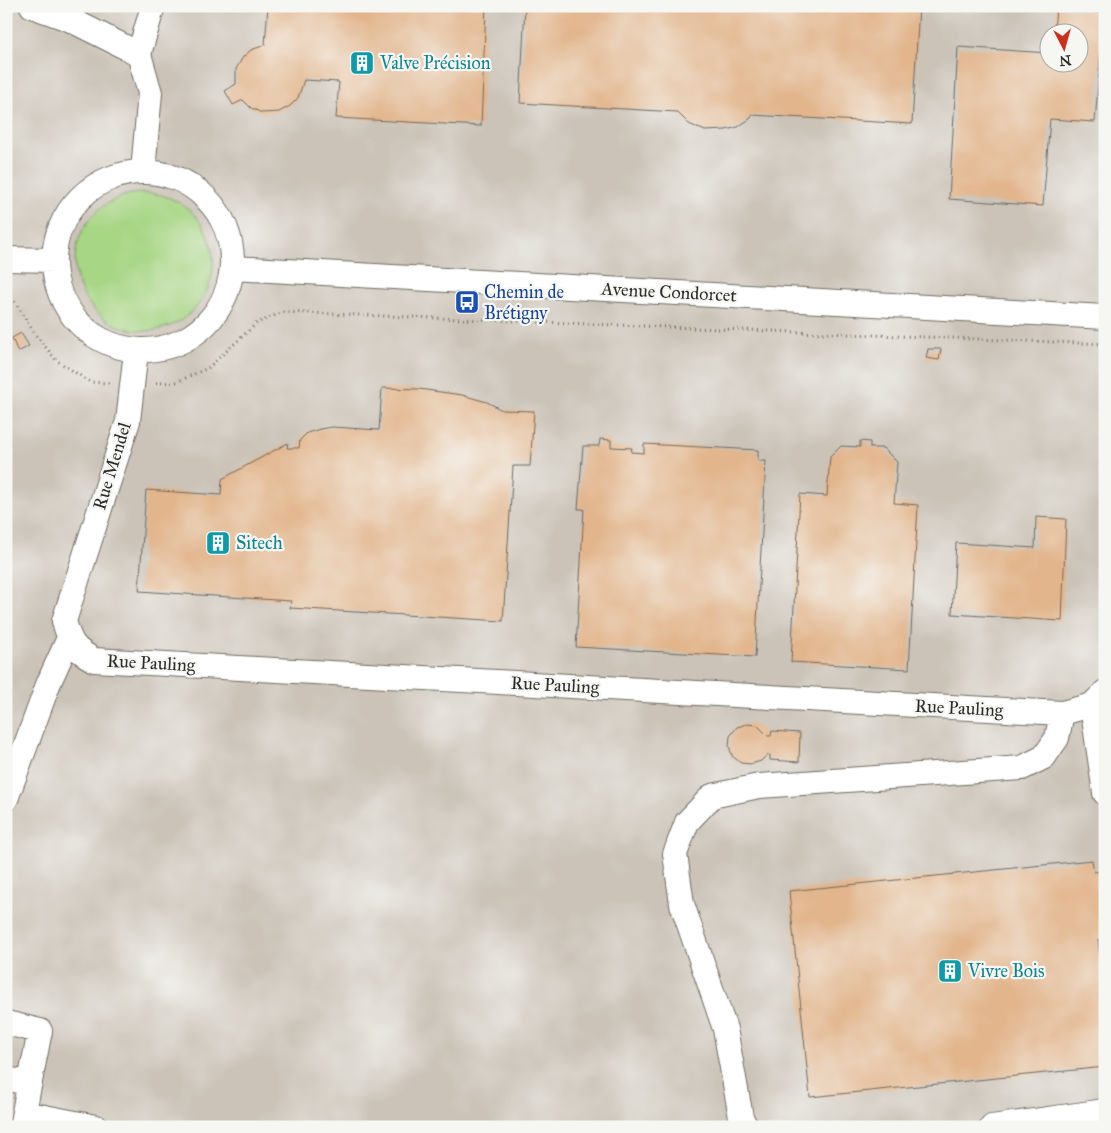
<svg xmlns="http://www.w3.org/2000/svg" width="1111" height="1133" font-family="'IM FELL Great Primer',serif">
	<style>
		.industrial { fill: #cbc3b8; fill-rule: evenodd }
		.green { fill: #a7d684; stroke: #698058 }
		.building { fill: #e2b58c }
		.lines { fill: none; stroke-linecap: round; stroke-linejoin: round }
		.minor-casing { stroke: #706a5f; stroke-width: 26 }
		.path { stroke: #706a5f; stroke-width: 3; stroke-dasharray: 1 4; stroke-linecap: butt }
		.minor { stroke: #fff; stroke-width: 24 }
		.labels { text-anchor: middle; stroke-width: 4.5; stroke-linejoin: round; paint-order: stroke }
		.culture-label { font-size: 18px; fill: #0d838f; stroke: #f6f6f2; text-anchor: start }
		.transit-label { font-size: 18px; fill: #164399; stroke: #f6f6f2; text-anchor: start }
		.street-label { font-size: 18px; fill: #2b2b2b; stroke: #f6f6f2 }
	</style>
	<rect width="100%" height="100%" fill="#f6f6f2"/>
	<filter id="ink" filterUnits="userSpaceOnUse"><feTurbulence type="fractalNoise" baseFrequency=".02" numOctaves="2"/><feDisplacementMap in="SourceGraphic" scale="10" xChannelSelector="R" yChannelSelector="G"/><feConvolveMatrix kernelMatrix="1 2 1 2 8 2 1 2 1" color-interpolation-filters="sRGB"/></filter>
	<filter id="wash" filterUnits="userSpaceOnUse"><feTurbulence type="fractalNoise" baseFrequency=".0096" numOctaves="4" result="noise"/><feDisplacementMap in="SourceGraphic" scale="20" xChannelSelector="R" yChannelSelector="G"/><feGaussianBlur stdDeviation="1.12" result="paint"/><feColorMatrix in="noise" values="0 0 0 0 0 0 0 0 0 0 0 0 0 0 0 0 0 1.4 0 .05"/><feComposite in="paint" operator="in"/></filter>
	<g filter="url(#wash)">
		<rect width="100%" height="100%" fill="#efdfbf"/>
		<path class="industrial" d="M6 6H1105V1127H6ZM1048 32H1078V62H1048Z"/>
		<path class="green" d="M75 262a69 69 0 1 1 138 0a69 69 0 1 1-138 0Z"/>
		<g id="blocks">
			<path class="building" d="M268 6H486L481 126 336 118 339 82 304 80 298 98 290 106 279 112 262 113 251 108 243 100 233 105 225 91 236 84V69L243 57 251 50 265 45Z
				M525 6H919L912 124 752 115 751 118 738 127 726 130 705 131 689 124 677 112 520 103Z
				M1056 8 1104 13 1095 122 1050 119 1043 206 949 199 958 47 1048 53V62H1078V32H1054Z
				M21 333 29 346 18 352 12 338Z
				M928 349H941L939 360 926 358Z
				M382 388 419 389 462 395 487 402 502 410 534 411 530 466H513L503 621 290 608 291 601 139 591 146 490 221 495 222 479 288 443 287 448H299L300 440 307 433 320 429 332 427 379 430Z
				M600 439 611 440V447L632 448 631 452 644 453V444L758 450V461H766L755 657 576 647 584 509H578L583 446H599Z
				M860 441 870 442V448H883L897 462 894 503 918 505 909 669 791 662 800 494 827 496 830 457 841 446 860 447Z
				M1036 517 1066 519 1062 621 952 614 956 543 1035 548Z
				M747 724 757 725 768 736H771L772 731 800 733 799 762 770 760V755L766 756 761 761 751 764 741 763 732 756 729 746 730 736 737 727Z
				M1092 860 1094 872 1105 871V939H1098L1105 1003V1067L810 1097 789 891Z"/>
		</g>
	</g>
	<g filter="url(#ink)">
		<use href="#blocks" fill-opacity="0" stroke="#706a5f" stroke-width="1"/>
		<g class="lines">
			<defs>
				<path id="minor" d="M32 6 71 20 139 54 150 93 143 171
					M139 54 153 6
					M54 261a89 89 0 1 1 178 0a89 89 0 1 1-178 0Z
					M6 259 53 260
					M233 268 1105 317
					M136 351 128 421 64 621C70 643 74 649 94 660L1062 713 1092 705 1105 692
					M1092 705 1105 793
					M6 799 49 682 69 638
					M6 1023 40 1031 21 1127
					M6 1079 30 1083
					M24 1113 96 1127
					M746 1127 741 1117 725 1029 682 904 675 854 687 822 712 796 759 786 1022 768 1044 757 1057 738 1062 713
					M992 1127 1105 1111"/>
			</defs>
			<use href="#minor" class="minor-casing"/>
			<path class="path" d="M6 298 13 299 35 334 56 360 90 382 110 383
				M156 383 176 382 208 368 257 323 283 312 1105 344"/>
			<use href="#minor" class="minor"/>
		</g>
	</g>
	<defs>
		<symbol id="building-square" viewBox="-11 -11 22 22"><rect x="-9" y="-9" width="18" height="18" rx="4" fill="#0f9aa8" stroke="#f6f6f2"/><path d="M-4-6H4V6H1V3H-1V6H-4ZM-2.5-4.3h1.7v1.8h-1.7ZM.8-4.3h1.7v1.8H.8ZM-2.5-1h1.7V.8h-1.7ZM.8-1h1.7V.8H.8Z" fill="#fff"/></symbol>
		<symbol id="bus-square" viewBox="-11 -11 22 22"><rect x="-9" y="-9" width="18" height="18" rx="4" fill="#1a4fb4" stroke="#f6f6f2"/><path d="M-5-6H5V4H4V6H2V4H-2V6H-4V4H-5ZM-3.5-4V0h7V-4ZM-3.5 1.2v1.5H-2V1.2ZM2 1.2v1.5H3.5V1.2Z" fill="#fff"/></symbol>
	</defs>
	<g fill-rule="evenodd">
		<use href="#building-square" x="348" y="49" width="28" height="28"/>
		<use href="#bus-square" x="453" y="288" width="28" height="28"/>
		<use href="#building-square" x="204" y="529" width="28" height="28"/>
		<use href="#building-square" x="936" y="957" width="28" height="28"/>
	</g>
	<g class="labels">
		<g class="culture-label">
			<text x="380" y="69">Valve Précision</text>
			<text x="236" y="549">Sitech</text>
			<text x="968" y="977">Vivre Bois</text>
		</g>
		<g class="transit-label">
			<text x="484" y="298">Chemin de<tspan x="484" dy="21">Brétigny</tspan></text>
		</g>
		<g class="street-label">
			<text transform="translate(669 292) rotate(3)" y="6">Avenue Condorcet</text>
			<text transform="translate(112 466) rotate(-73)" y="6">Rue Mendel</text>
			<text transform="translate(151 663) rotate(3)" y="6">Rue Pauling</text>
			<text transform="translate(555 685) rotate(3)" y="6">Rue Pauling</text>
			<text transform="translate(959 708) rotate(3)" y="6">Rue Pauling</text>
		</g>
	</g>
	<rect width="1111" height="1133" fill="none" stroke="#f6f6f2" stroke-width="25"/>
	<g transform="translate(1064 48) rotate(174)"><circle r="24" fill="#f6f6f2" stroke="#a5a5a2"/>
	<path d="M0-4L9 19L0 12L-9 19Z" fill="#c8321e"/>
	<text y="-8" font-size="14" font-weight="bold" text-anchor="middle" fill="#2b2b2b">N</text>
	</g>
</svg>
